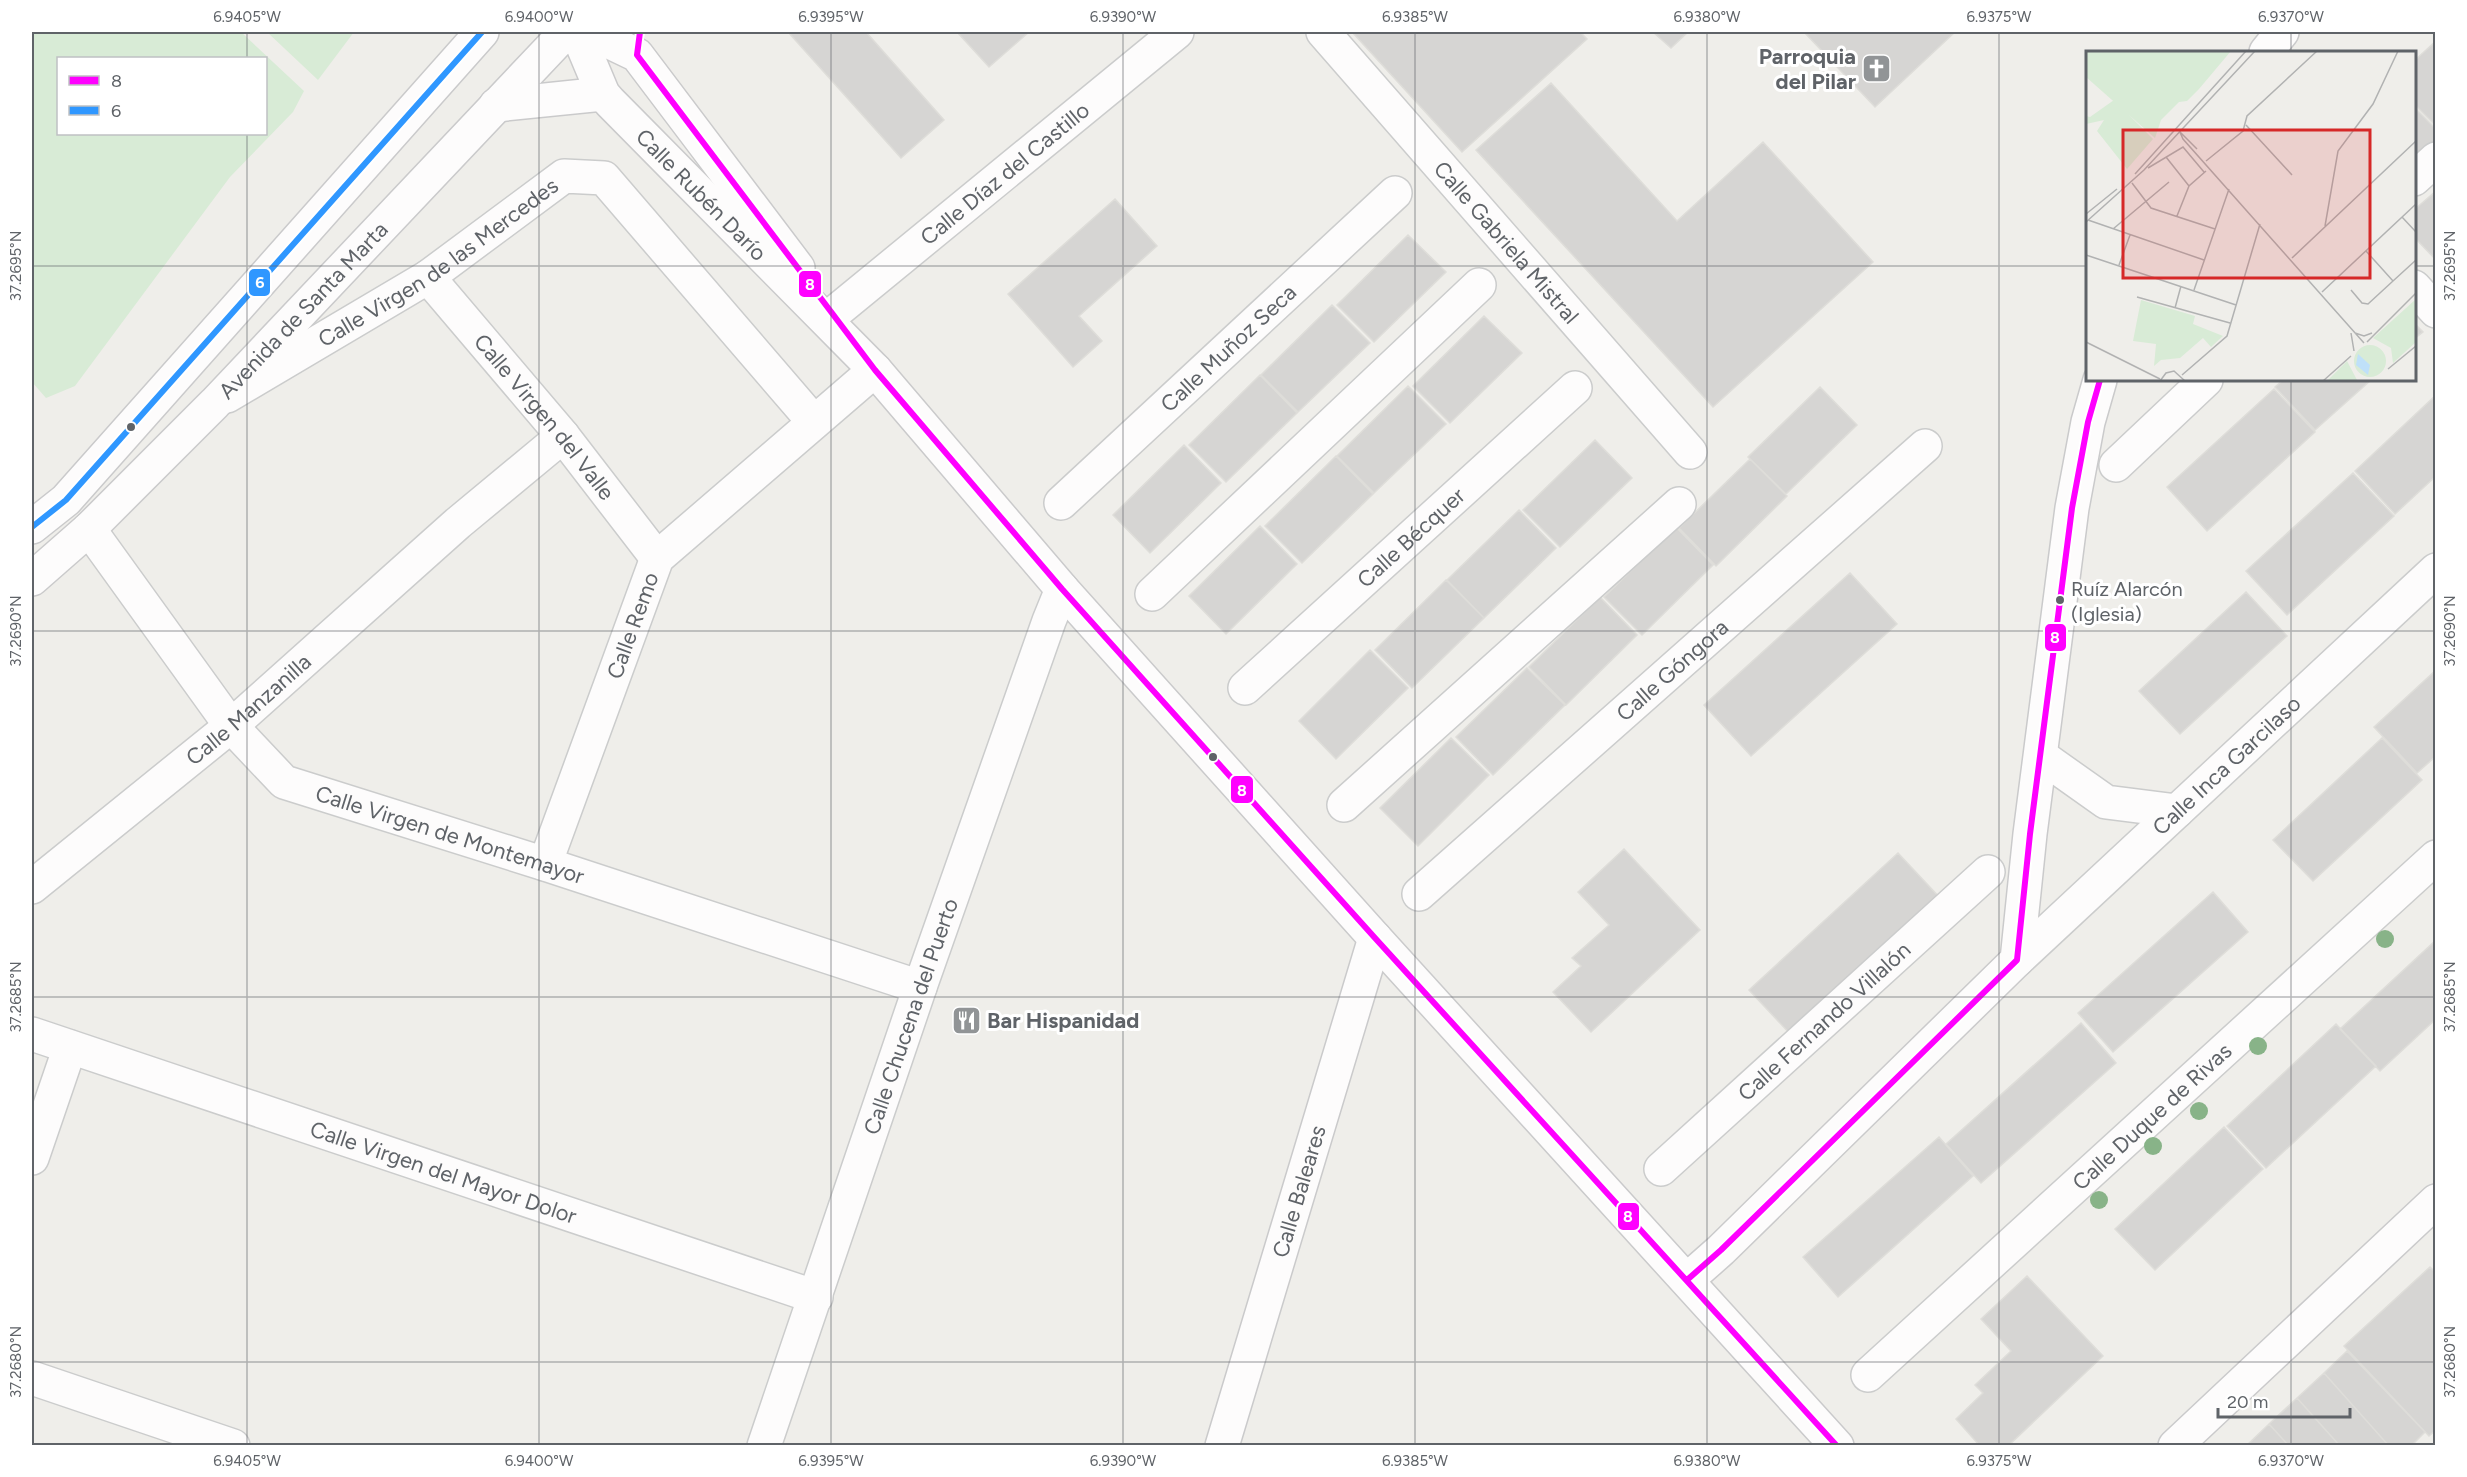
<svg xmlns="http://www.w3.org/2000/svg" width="2467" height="1477" font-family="Figtree,sans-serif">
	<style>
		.green { fill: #d8ebd6; fill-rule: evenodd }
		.building { fill: #d6d5d3; stroke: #deddd9; stroke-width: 1.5 }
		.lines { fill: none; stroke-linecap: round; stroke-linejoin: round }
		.street-casing { stroke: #cbcccc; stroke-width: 36 }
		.secondary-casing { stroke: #cacacb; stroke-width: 36 }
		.street { stroke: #fdfcfc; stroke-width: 33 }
		.secondary { stroke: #fdfcfc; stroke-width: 33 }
		.bus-1-casing { stroke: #fff; stroke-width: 10 }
		.bus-2-casing { stroke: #fff; stroke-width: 10 }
		.bus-1 { stroke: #f0f; stroke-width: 6 }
		.bus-2 { stroke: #2f97ff; stroke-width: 6 }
		.tree { fill: #88b388 }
		.ticks { fill: none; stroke: #5f6368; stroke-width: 1.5; stroke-opacity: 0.45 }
		.bus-dot { fill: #5f6368; stroke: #fff; stroke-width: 2 }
		.labels { text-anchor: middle; stroke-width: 6; stroke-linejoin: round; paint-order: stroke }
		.bus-label { font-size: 20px; fill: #5f6368; stroke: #fff; text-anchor: start }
		.poi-label { font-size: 22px; font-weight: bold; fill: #5f6368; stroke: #fff; text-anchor: end }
		.street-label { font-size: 22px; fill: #5f6368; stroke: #fff }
		.inset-road { fill: none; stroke: #b1b2b2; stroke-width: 1.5 }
		.view { fill: #d62828; fill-opacity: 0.15; stroke: #d62828; stroke-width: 3 }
		.inset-edge { fill: none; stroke: #5f6368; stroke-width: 3 }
		.line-badge { stroke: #fff; stroke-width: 2 }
		.badge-label { font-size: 16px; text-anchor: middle; font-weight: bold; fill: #fff }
		.neatline { fill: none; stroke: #5f6368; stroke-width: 2 }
		.ticks-label { font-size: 15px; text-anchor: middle; fill: #5f6368 }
	</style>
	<rect width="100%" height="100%" fill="#efeeea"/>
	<path class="green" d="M32 32H241L304 91 293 112 230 177 75 386 46 398 32 382ZM58 58H266V134H58Z
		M267 32H354L318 80Z"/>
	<path class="building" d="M788 32H866L944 120 901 158Z
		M957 32H1029L989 67Z
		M1352 32H1580L1587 39 1462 152Z
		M1653 32H1688L1671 48Z
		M1804 32H1955L1875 107Z
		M2436 41V126L2414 104V61Z
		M1551 83 1677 221 1763 142 1873 262 1713 407 1476 150Z
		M2414 107 2436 129V149L2414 169Z
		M2436 191V260L2414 237V210Z
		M1115 199 1157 246 1079 316 1102 341 1073 367 1008 294Z
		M1408 235 1446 272 1374 342 1337 305Z
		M1332 305 1370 343 1298 412 1261 375Z
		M1484 316 1522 353 1450 423 1413 386Z
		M2414 323 2423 332 2414 339Z
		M1260 375 1297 413 1226 482 1189 445Z
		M2283 380H2371L2315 430 2275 387Z
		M1408 386 1446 424 1374 493 1337 456Z
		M1820 387 1857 425 1786 494 1748 457Z
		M2274 389 2315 432 2207 531 2167 487Z
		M2436 395V476L2395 514 2355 471Z
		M1595 440 1632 478 1560 547 1523 510Z
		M1184 445 1221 483 1150 553 1113 515Z
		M1336 456 1373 494 1302 563 1265 526Z
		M1750 459 1787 496 1716 566 1679 528Z
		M2353 473 2394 516 2287 615 2246 571Z
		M1519 510 1556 548 1484 618 1447 580Z
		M1260 526 1297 564 1226 634 1189 596Z
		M1676 527 1713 565 1642 635 1604 597Z
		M1850 573 1897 624 1751 756 1704 705Z
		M1446 580 1484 618 1412 688 1375 650Z
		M2246 592 2287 636 2180 734 2139 691Z
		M1600 597 1637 635 1566 705 1529 667Z
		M1370 650 1408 688 1336 759 1299 721Z
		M1527 668 1565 705 1493 775 1456 737Z
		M2436 670V756L2417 773 2374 727Z
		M1451 738 1489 775 1418 846 1380 808Z
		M2382 738 2422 780 2313 881 2273 840Z
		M1624 849 1700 930 1591 1032 1553 992 1581 966 1572 958 1609 925 1578 892Z
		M1898 853 1942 900 1793 1037 1749 990Z
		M2213 892 2248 932 2113 1052 2078 1013Z
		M2436 940V1019L2380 1071 2340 1029Z
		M2081 1023 2116 1063 1981 1183 1946 1144Z
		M2336 1024 2376 1066 2266 1168 2227 1126Z
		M2224 1127 2263 1169 2155 1270 2115 1229Z
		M1939 1137 1973 1176 1838 1297 1803 1257Z
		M2430 1267 2436 1273V1430L2429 1436 2344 1346Z
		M2027 1276 2103 1356 2008 1446H1980L1956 1419 1983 1393 1975 1385 2011 1351 1981 1319Z
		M2347 1351 2425 1432 2411 1446H2389L2324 1373Z
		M2324 1373 2389 1446H2340L2297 1398Z
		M2297 1398 2340 1446H2289L2269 1424Z
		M2269 1424 2289 1446H2246Z"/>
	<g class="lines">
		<defs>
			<g id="street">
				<path id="s1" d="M1323 32 1690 452"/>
				<path d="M2414 179 2436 159"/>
				<path id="s2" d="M428 277 563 436 657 558"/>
				<path d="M2414 287 2436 311"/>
				<path id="s3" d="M833 314 1177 32"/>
				<path id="s4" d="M227 396 428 277 564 176 604 178 814 422"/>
				<path d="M2116 465 2206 380"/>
				<path id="s5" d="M1061 503 1395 193"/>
				<path id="s6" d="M89 529 231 726 284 782 545 864 920 987"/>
				<path d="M1152 594 1479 285"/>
				<path id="s7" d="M1245 688 1575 388"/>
				<path d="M2041 756 2106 802 2177 811"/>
				<path d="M1344 805 1679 504"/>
				<path id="s8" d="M545 864 657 558 875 370"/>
				<path id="s9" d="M32 887 231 726 458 523 563 436"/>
				<path id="s10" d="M1419 894 1925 446"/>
				<path id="s11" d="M2017 960 2436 570"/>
				<path id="s12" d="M32 1034 816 1297"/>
				<path d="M32 1158 70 1047"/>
				<path id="s13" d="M1661 1169 1988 872"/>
				<path id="s14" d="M1868 1375 2436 857"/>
				<path d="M32 1378 233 1446"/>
				<path id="s15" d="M764 1446 920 987 1049 621 1062 589"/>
			</g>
			<g id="secondary">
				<path id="s16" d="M577 32 603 94 610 102 875 370 1062 589 1375 938 1837 1446"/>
				<path d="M589 32 637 55 798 268"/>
				<path d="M2266 52 2282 32"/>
				<path d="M496 105 603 94"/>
				<path d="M32 527 66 500 482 32"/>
				<path id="s17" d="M32 579 89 529 215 403 566 32"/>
				<path d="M1687 1280 1721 1250 2017 960 2030 834 2072 508 2088 422 2100 380"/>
				<path id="s18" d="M1222 1446 1375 938"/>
				<path d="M2175 1446 2436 1201"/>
			</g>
		</defs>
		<use href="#street" class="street-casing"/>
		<use href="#secondary" class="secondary-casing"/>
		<use href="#street" class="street"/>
		<use href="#secondary" class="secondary"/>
		<defs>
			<path id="bus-1" d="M640 32 637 55 875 370 1062 589 1375 938 1837 1446
				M1687 1280 1721 1250 2017 960 2030 834 2072 508 2088 422 2100 380"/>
			<path id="bus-2" d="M32 527 66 500 482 32"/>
		</defs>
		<use href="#bus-1" class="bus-1-casing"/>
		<use href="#bus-2" class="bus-2-casing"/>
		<use href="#bus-1" class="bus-1"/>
		<use href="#bus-2" class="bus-2"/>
	</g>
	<g class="tree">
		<circle cx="2385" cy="939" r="9"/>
		<circle cx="2258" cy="1046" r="9"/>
		<circle cx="2199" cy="1111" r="9"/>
		<circle cx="2153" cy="1146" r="9"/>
		<circle cx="2099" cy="1200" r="9"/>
	</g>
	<path class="ticks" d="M247 32V58M539 32V1446M831 32V1446M1123 32V1446M1415 32V1446M1707 32V1446M1999 32V1446M2291 32V52M247 134V1446M32 266H2088M2414 266H2436M2291 380V1446M32 631H2436M32 997H2436M32 1362H2436"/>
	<defs>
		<symbol id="church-square" viewBox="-11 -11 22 22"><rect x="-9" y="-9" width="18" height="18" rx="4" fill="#919496" stroke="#fff"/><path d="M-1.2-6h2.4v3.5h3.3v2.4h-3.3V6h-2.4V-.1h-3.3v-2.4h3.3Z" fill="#fff"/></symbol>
		<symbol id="restaurant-square" viewBox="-11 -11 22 22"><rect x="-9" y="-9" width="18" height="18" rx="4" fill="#919496" stroke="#fff"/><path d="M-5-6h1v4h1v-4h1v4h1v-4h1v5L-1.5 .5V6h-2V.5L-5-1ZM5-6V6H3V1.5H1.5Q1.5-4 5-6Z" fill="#fff"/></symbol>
	</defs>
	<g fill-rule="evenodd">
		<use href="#church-square" x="1860" y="52" width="33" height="33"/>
		<use href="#restaurant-square" x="950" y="1004" width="33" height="33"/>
	</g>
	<g class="bus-dot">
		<circle cx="131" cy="427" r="5"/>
		<circle cx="2060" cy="600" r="5"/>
		<circle cx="1213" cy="757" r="5"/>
	</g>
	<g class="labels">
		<g class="bus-label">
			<text x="2071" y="596">Ruíz Alarcón<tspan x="2071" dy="25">(Iglesia)</tspan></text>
		</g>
		<g class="poi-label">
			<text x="1856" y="64">Parroquia<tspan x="1856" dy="25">del Pilar</tspan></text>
			<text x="987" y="1028" text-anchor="start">Bar Hispanidad</text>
		</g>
		<g class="street-label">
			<text dy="8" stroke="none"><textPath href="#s3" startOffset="222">Calle Díaz del Castillo</textPath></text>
			<text dy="8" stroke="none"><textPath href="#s16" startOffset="208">Calle Rubén Darío</textPath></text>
			<text dy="8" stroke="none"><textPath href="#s1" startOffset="279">Calle Gabriela Mistral</textPath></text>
			<text dy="8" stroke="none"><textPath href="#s4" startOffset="250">Calle Virgen de las Mercedes</textPath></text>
			<text dy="8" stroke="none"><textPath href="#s17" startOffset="382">Avenida de Santa Marta</textPath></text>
			<text dy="8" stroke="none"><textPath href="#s5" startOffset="228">Calle Muñoz Seca</textPath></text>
			<text dy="8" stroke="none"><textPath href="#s2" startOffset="182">Calle Virgen del Valle</textPath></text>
			<text dy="8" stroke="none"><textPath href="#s7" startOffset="224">Calle Bécquer</textPath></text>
			<text dy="8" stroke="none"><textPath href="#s8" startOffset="254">Calle Remo</textPath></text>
			<text dy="8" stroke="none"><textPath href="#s10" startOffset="338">Calle Góngora</textPath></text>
			<text dy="8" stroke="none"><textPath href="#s9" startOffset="280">Calle Manzanilla</textPath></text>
			<text dy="8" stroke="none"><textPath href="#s11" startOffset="286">Calle Inca Garcilaso</textPath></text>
			<text dy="8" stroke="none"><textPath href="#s6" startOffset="494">Calle Virgen de Montemayor</textPath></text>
			<text dy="8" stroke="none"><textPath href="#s15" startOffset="454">Calle Chucena del Puerto</textPath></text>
			<text dy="8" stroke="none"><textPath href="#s13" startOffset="220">Calle Fernando Villalón</textPath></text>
			<text dy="8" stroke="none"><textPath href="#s14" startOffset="384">Calle Duque de Rivas</textPath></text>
			<text dy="8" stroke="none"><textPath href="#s12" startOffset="434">Calle Virgen del Mayor Dolor</textPath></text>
			<text dy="8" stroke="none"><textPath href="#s18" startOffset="266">Calle Baleares</textPath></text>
		</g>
	</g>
	<g transform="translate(2086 51)">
		<rect width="330" height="330" fill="#efeeea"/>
		<path d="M145 0 113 38 101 50 93 51 75 69 69 87 0 26V1ZM28 49 67 88 41 118 11 80 18 69 0 73V65L4 66ZM330 248V291L307 312 305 297 287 287ZM55 249 109 265 107 273 137 285 125 296 117 287 94 307 75 309 68 315 70 293 47 290ZM268 310a16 16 0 1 1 32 0a16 16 0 1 1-32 0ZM261 310 271 329 241 330Z" fill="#d8ebd6"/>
		<path d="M272 303 284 314 282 324 270 314Z" fill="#bfe0f9"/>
		<path class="inset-road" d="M160 74 206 124M93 79 97 88 278 292M94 81 111 98M80 106 103 135M120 110 157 80 161 65 231 0M62 117 97 96 118 121M49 123 160 0M46 132 65 157 129 178M0 163 31 138M91 165 103 135 120 120M316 166 330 181M2 169 118 209M0 171 58 119 169 0M239 175 252 100 287 53 312 0M27 178 83 131M280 200 307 230 330 209M0 204 150 254M206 207 330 90M33 214 44 184M108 239 143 138M265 239 276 252 282 253 307 230M236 241 330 153M51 246 144 272M89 257 95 235M265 282 268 300M269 282 278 285 286 282M0 291 74 328M281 291 330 242M302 318 330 295M96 324 141 285 174 173M74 330 80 322 88 320 99 330M237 330 265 305"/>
		<path class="view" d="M37 79H284V227H37Z"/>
		<rect width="330" height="330" class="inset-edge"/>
	</g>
	<g class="line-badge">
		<rect x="248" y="268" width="23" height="29" rx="6" fill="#2f97ff"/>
		<rect x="798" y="270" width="24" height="28" rx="6" fill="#f0f"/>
		<rect x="2044" y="623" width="23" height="29" rx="6" fill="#f0f"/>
		<rect x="1230" y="775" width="24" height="29" rx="6" fill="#f0f"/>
		<rect x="1617" y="1202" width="23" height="29" rx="6" fill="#f0f"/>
	</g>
	<g class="badge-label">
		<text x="260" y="288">6</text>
		<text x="810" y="290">8</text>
		<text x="2055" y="643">8</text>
		<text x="1242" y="796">8</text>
		<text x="1628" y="1222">8</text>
	</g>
	<rect width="2467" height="1477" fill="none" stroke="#ffffff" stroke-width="66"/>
	<rect x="57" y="57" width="210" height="78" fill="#ffffff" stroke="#bfc1c3" stroke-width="1.5"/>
	<rect x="69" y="76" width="30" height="9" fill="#ff00ff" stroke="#bfc1c3" stroke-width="1.5"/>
	<text x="111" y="87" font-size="18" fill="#5f6368">8</text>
	<rect x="69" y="106" width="30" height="9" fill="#2f97ff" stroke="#bfc1c3" stroke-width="1.5"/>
	<text x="111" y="117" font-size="18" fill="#5f6368">6</text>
	<path d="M2218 1408v9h132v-9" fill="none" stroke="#5f6368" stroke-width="3"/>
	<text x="2227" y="1408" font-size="18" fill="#5f6368" stroke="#ffffff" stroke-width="4.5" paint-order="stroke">20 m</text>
	<rect x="33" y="33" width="2401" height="1411" class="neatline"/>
	<g class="ticks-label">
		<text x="247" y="22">6.9405°W</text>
		<text x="539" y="22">6.9400°W</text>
		<text x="831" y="22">6.9395°W</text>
		<text x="1123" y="22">6.9390°W</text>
		<text x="1415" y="22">6.9385°W</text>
		<text x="1707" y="22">6.9380°W</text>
		<text x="1999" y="22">6.9375°W</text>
		<text x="2291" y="22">6.9370°W</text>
		<text transform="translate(16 266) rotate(-90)" y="5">37.2695°N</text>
		<text transform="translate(2450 266) rotate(-90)" y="5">37.2695°N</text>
		<text transform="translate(16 631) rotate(-90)" y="5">37.2690°N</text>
		<text transform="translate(2450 631) rotate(-90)" y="5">37.2690°N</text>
		<text transform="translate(16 997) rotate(-90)" y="5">37.2685°N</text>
		<text transform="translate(2450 997) rotate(-90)" y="5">37.2685°N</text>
		<text transform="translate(16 1362) rotate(-90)" y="5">37.2680°N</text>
		<text transform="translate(2450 1362) rotate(-90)" y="5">37.2680°N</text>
		<text x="247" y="1466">6.9405°W</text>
		<text x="539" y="1466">6.9400°W</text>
		<text x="831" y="1466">6.9395°W</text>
		<text x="1123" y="1466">6.9390°W</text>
		<text x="1415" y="1466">6.9385°W</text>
		<text x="1707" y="1466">6.9380°W</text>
		<text x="1999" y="1466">6.9375°W</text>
		<text x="2291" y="1466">6.9370°W</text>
	</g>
</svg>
